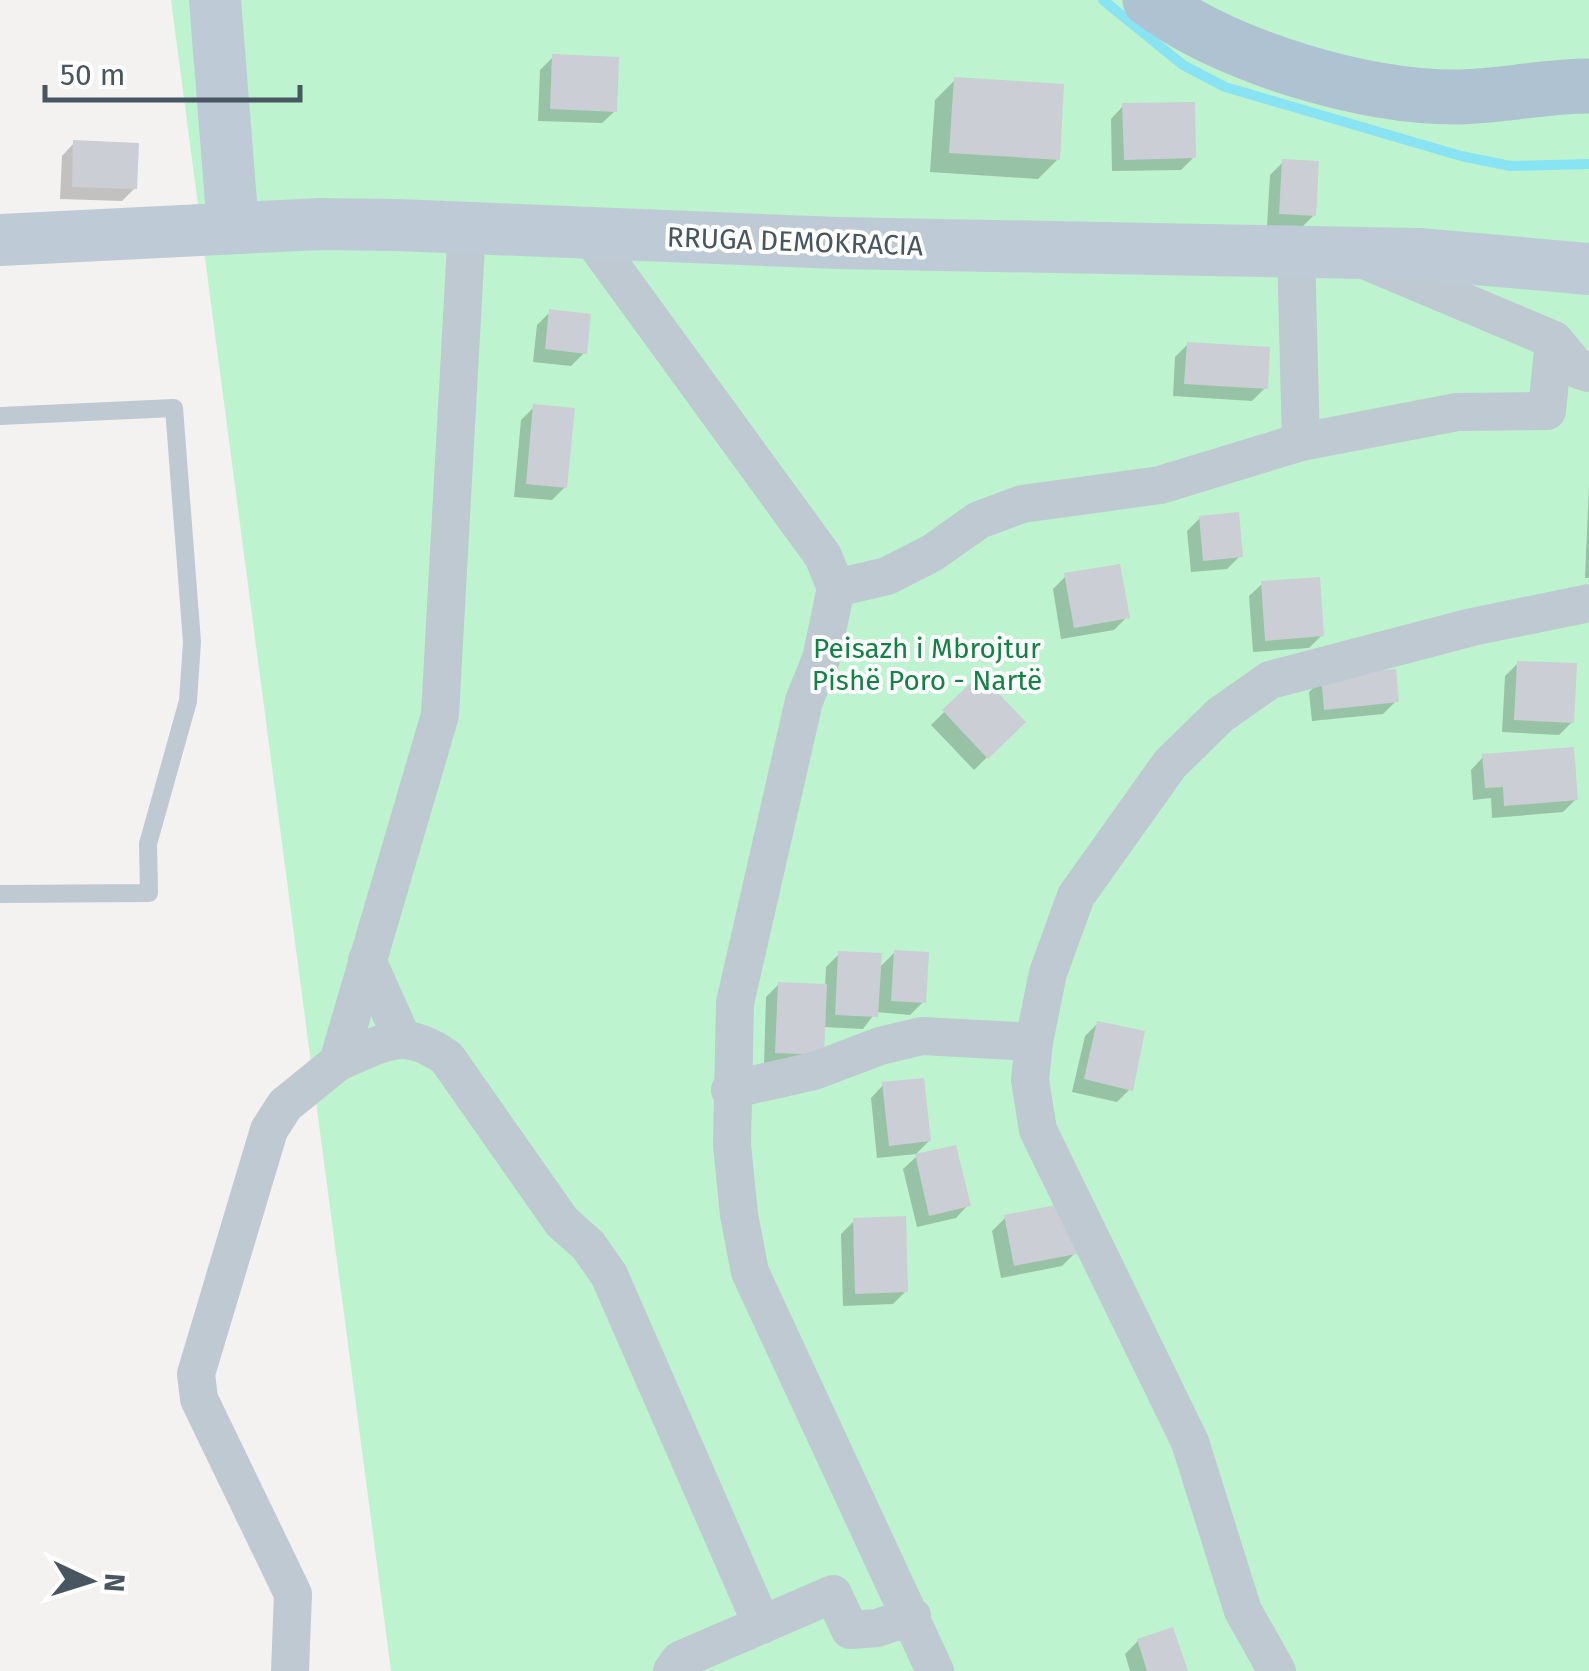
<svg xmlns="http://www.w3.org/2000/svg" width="1589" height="1671" font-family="'Fira Sans',sans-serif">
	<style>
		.green { fill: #bef3cf }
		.shadow { fill: #0003 }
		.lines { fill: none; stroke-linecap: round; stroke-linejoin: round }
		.stream { stroke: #88e3f3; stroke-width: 10 }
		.building { fill: #cbced4 }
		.service { stroke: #bec9d1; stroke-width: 18 }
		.minor { stroke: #bec9d1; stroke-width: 38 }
		.secondary { stroke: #becbd6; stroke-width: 52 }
		.primary { stroke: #afc2d1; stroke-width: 55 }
		.labels { text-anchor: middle; stroke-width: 8; stroke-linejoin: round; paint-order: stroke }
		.street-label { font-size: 28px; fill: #475660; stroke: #fff }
		.park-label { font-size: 28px; fill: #118343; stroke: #fff }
	</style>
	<rect width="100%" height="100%" fill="#f4f1f1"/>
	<path class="green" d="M171 0H1589V1671H391Z"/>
	<path class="shadow" d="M553 57 615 111 602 123 538 121 540 70Z
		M955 80 1058 159 1038 179 930 172 935 100Z
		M1123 106 1194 157 1181 170 1112 171 1111 119Z
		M74 143 135 188 122 201 60 199 62 156Z
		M1283 162 1314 215 1301 228 1267 226 1270 175Z
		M550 312 584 353 571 366 533 362 537 325Z
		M1188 344 1265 388 1252 401 1173 396 1175 357Z
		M534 407 565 487 552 500 514 497 521 420Z
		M1589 486V578H1585Z
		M1200 518 1240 556 1227 569 1191 572 1187 531Z
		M1066 576 1127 617 1114 630 1061 639 1053 589Z
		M1262 584 1322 635 1309 648 1253 652 1249 596Z
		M1518 663 1572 722 1559 735 1502 732 1505 676Z
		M980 677 1023 722 974 770 931 725Z
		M1322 679 1396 701 1383 714 1312 721 1309 692Z
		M1483 757 1576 799 1563 812 1492 818 1491 798 1473 800 1471 770Z
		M895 952 923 1002 910 1015 876 1012 863 1029 823 1027 821 1054 764 1065 766 997 779 984 825 986 826 967 839 954 878 969Z
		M1098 1023 1130 1089 1117 1102 1072 1092 1085 1036Z
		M883 1085 929 1141 916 1154 877 1158 871 1098Z
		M916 1157 968 1205 956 1218 917 1227 903 1169Z
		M1005 1218 1075 1253 1062 1266 1001 1278 992 1231Z
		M854 1221 906 1291 893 1304 843 1306 841 1234Z
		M1138 1641 1185 1671H1130L1125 1654Z"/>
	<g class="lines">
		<path class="stream" d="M1103 0 1183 65 1225 87 1461 156 1510 166 1589 164"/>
	</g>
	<path class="building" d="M552 54 619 57 617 112 550 109Z
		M954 77 1064 84 1060 160 949 153Z
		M1195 102 1196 158 1124 160 1122 103Z
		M73 140 139 143 137 189 72 187Z
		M1282 159 1319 161 1316 216 1279 214Z
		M549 309 591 314 587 354 545 349Z
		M1187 342 1270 347 1268 389 1184 384Z
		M533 404 575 408 567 488 526 484Z
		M1239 512 1243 557 1203 561 1199 516Z
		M1120 564 1130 618 1074 628 1064 573Z
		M1320 577 1324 636 1265 641 1261 581Z
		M1517 661 1577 663 1574 723 1514 720Z
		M1396 669 1399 702 1324 710 1321 676Z
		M980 674 1026 722 988 759 942 710Z
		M1574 747 1578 800 1504 806 1503 787 1485 788 1482 754Z
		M894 950 929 952 926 1003 891 1001Z
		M838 951 882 953 878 1017 835 1015Z
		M778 982 827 984 824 1055 775 1053Z
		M1097 1021 1145 1031 1133 1091 1084 1079Z
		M924 1078 931 1141 889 1146 882 1082Z
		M956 1145 971 1206 929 1216 915 1154Z
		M1067 1203 1077 1254 1014 1266 1004 1215Z
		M906 1216 908 1292 855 1294 853 1218Z
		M1173 1627 1188 1671H1147L1137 1639Z"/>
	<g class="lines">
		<path class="service" d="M0 416 174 408 192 642 188 701 148 844 149 893 0 894"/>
		<path class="minor" d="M587 232 823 556 836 588 821 659 804 701 735 1003 732 1145 739 1215 750 1272 935 1671
			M1364 260 1554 340 1579 370 1589 373
			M1301 442 1457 412 1547 411 1554 340
			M836 588 887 576 932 553 979 520 1022 504 1160 485 1301 442 1296 252
			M367 960 401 1036
			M1034 1042 1030 1080 1038 1130 1190 1442 1243 1611 1277 1671
			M338 1062C384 1043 402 1026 447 1058L562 1222 588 1245 609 1275 762 1625
			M730 1090 814 1071 880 1046 922 1036 1034 1042 1048 973 1076 896 1170 764 1220 715 1270 680 1472 627 1589 603
			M290 1671 293 1594 199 1399 196 1374 269 1130 285 1105 338 1062 440 715 467 227
			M672 1671 680 1660 833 1594 850 1630 877 1628 912 1616"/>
		<path class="secondary" d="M215 0 233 227
			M0 240 320 224 397 225 838 243 1419 254 1589 269"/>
		<path class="primary" d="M1150 0C1227 57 1364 98 1460 97 1503 96 1546 86 1589 86"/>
	</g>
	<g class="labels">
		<g class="street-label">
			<text transform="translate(795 241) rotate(2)" y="10">RRUGA DEMOKRACIA</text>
		</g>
		<g class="park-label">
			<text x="927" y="658">Peisazh i Mbrojtur<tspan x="927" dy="32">Pishë Poro - Nartë</tspan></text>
		</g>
	</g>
	<g transform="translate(90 1581) rotate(94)" stroke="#ffffff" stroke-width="8" paint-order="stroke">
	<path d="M0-8L18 38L0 25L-18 38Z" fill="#475660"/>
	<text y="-15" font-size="28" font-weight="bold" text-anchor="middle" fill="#475660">N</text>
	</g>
	<path d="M45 85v15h255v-15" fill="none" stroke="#475660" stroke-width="5"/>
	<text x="60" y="85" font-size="30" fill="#475660" stroke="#ffffff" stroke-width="8" paint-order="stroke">50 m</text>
</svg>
